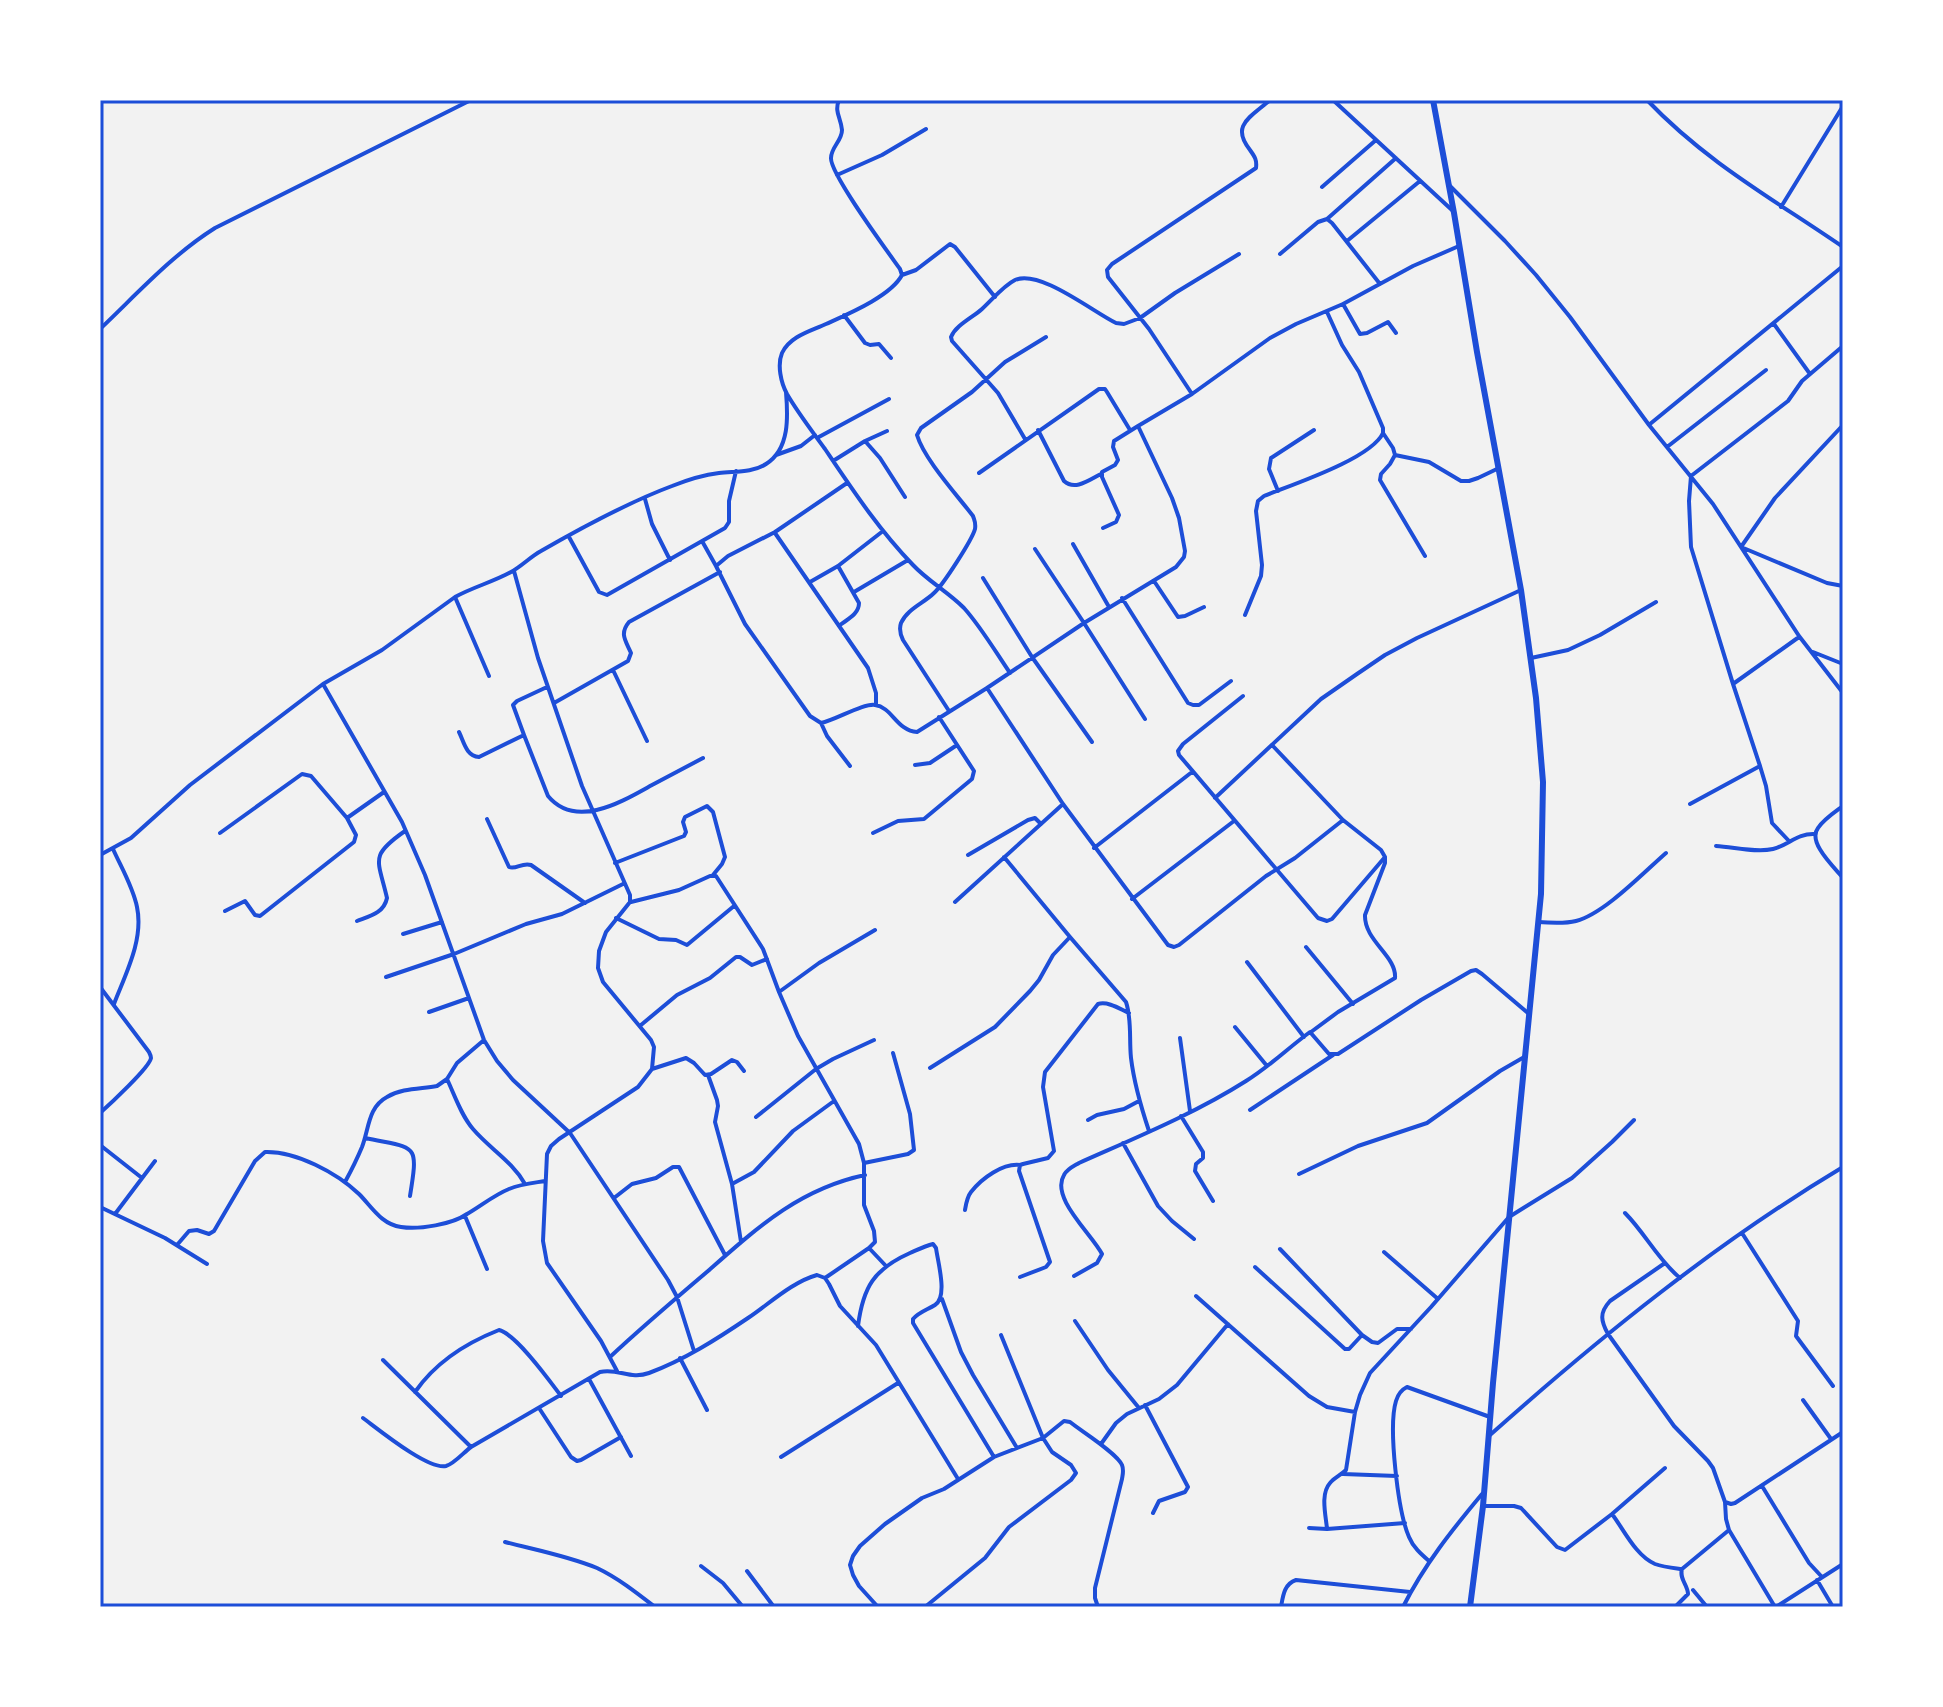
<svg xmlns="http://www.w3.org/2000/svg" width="1943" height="1707" font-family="Lora,serif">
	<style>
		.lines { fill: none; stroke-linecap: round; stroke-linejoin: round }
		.minor { stroke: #1d4ed8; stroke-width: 4 }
		.secondary { stroke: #1d4ed8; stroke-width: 6 }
		.neatline { fill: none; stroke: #1d4ed8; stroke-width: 3 }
	</style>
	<rect width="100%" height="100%" fill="#f2f2f2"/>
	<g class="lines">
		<path class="minor" d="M839 100C834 112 841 118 842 130 842 141 831 147 831 158 830 174 888 252 900 269L902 275C891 296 848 314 826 324 811 331 790 336 782 353 777 365 781 383 787 394 798 413 812 431 825 449 852 489 879 530 913 565 928 581 948 592 964 608 981 627 995 651 1010 673
			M1333 100 1453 211
			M1647 100C1706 162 1773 199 1843 247
			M837 175 882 155 926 129
			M1450 186 1505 241 1536 275 1570 317 1649 425 1713 504 1799 636 1843 693
			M1322 187 1376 140
			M1781 207 1843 106
			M1327 219 1396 158
			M1347 241 1420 181
			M1280 254 1318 222 1327 219 1332 223 1380 284
			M902 275 916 270 950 244 955 247 995 297
			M1343 304 1360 334 1367 333 1388 322 1396 333
			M844 315 865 343 870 345 879 344 891 358
			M1774 324 1810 374
			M100 329C137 294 172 255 215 228L471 100
			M1192 394 1149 329 1108 277 1107 270 1112 264 1256 168C1257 160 1255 157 1250 150 1230 125 1251 117 1270 100
			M1650 424 1843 266
			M1843 425 1775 498 1741 547 1827 583 1843 586
			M1038 430 1064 481C1075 491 1089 480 1101 474
			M1383 433 1393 448 1395 455 1390 464 1381 474 1380 480 1425 556
			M817 438 889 399
			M1025 439 998 393 952 341 951 337C956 325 972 318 982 309 992 300 1003 286 1015 280 1040 269 1093 312 1116 323L1124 324 1140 318 1175 293 1239 254
			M865 441 880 458 905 497
			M1667 447 1766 370
			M776 455 801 446 815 435
			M1395 455 1429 462 1461 481H1469L1478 478 1499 468
			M833 461 865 441 887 431
			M979 473 1099 389H1105L1107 392 1130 430
			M847 483 775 532 728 556 716 566 745 624 810 716 821 723C836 720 863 703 875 705 892 707 897 731 917 732L987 688
			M1278 491 1269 469 1271 458 1314 430
			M645 499 652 524 670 560
			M1103 528 1116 522 1119 515 1102 477V472L1115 465 1118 460 1113 447 1114 441 1138 426
			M775 533 868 668 876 693V705
			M569 537 599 592 607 595 725 528 729 522V501L736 471
			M702 541 716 566
			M1073 544 1109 607
			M1035 549 1084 623 987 688 1063 804 1168 945 1174 947 1179 945 1266 876 1295 858 1343 820
			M838 566 859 603C859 614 848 619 840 625
			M514 571 538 658 582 786 630 895V902L606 932 599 951 598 968 603 982 651 1040 654 1047 652 1069 638 1087 559 1139 551 1146 547 1154 543 1241 547 1263 601 1341 617 1371
			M983 578 1032 657 1092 742
			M1154 581 1178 617 1185 616 1204 607
			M810 582 838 566 883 531
			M854 592 908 560
			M455 597 489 676
			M1122 598 1188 703 1193 705H1199L1231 681
			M1245 615 1261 576 1262 565 1256 511 1258 501 1264 496C1291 485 1371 459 1383 433V428L1359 372 1342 345 1327 312
			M1813 652 1843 664
			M1531 658 1568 650 1600 635 1656 602
			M613 670 647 741
			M323 684 402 822 425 875 484 1040 497 1061 513 1080 570 1133 668 1280 677 1297 694 1351
			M1733 684 1799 637
			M1243 696 1183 744 1178 751 1179 755 1318 918 1327 921 1332 919 1385 857
			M554 703 628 661 631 653C626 641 619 634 629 622L720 572
			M949 711 903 640C900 634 899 629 901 623 907 609 924 603 934 593 943 585 972 540 975 529 976 523 975 522 973 516 957 495 924 459 917 435L921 428 972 392 1005 362 1046 337
			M1145 719 1084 623 1176 567 1184 557 1185 551 1179 518 1172 498 1138 426 1192 394 1270 338 1296 324 1343 304 1413 266 1459 246
			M821 723 827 736 850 766
			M459 732C464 742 466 756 479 757L524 735 513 705 517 701 547 687
			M524 735 548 796C576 830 623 801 652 785 669 776 686 767 703 758
			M1272 745 1343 820 1381 850 1385 857V863L1365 915C1364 941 1397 956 1395 978L1338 1012 1311 1032
			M915 765 930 763 957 745
			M1215 798 1321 699 1357 674 1385 655 1417 638 1521 590
			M1690 804 1760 766
			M1843 806C1835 812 1824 819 1818 828 1807 842 1834 867 1843 878
			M487 819 509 867C516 870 522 862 531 865L585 903
			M220 833 302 774 311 776 347 818
			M873 833 898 821 924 819 972 779 974 771 939 717
			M1789 841 1772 823 1766 786 1760 766 1733 684 1691 547 1689 501 1691 476 1788 401 1802 381 1843 346
			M1716 846C1734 847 1756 853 1773 849 1789 845 1797 833 1815 834
			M1094 848 1192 772
			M113 849C121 867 133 887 137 907 144 940 125 975 114 1004
			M100 855 131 838 190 785 323 684 382 650 455 597C473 587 493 582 511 572 522 566 530 557 541 551 581 528 629 502 672 486 687 480 703 475 719 473 734 471 752 473 766 464 790 449 788 416 786 392
			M968 855 1028 820 1035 818 1041 824
			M1004 857 1070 937 1126 1002C1132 1020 1129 1039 1131 1058 1134 1083 1141 1107 1149 1131
			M615 863 684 836 686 832 683 822 685 817 707 806 713 812 725 857 722 864 713 875
			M1132 899 1234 821
			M631 902 679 890 710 876H716L763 949 779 992 798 1036 859 1144 864 1163V1205L874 1231 875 1242 869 1248 825 1278
			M955 902 1063 804
			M225 911 245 901 255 915 260 916 354 842 356 835 347 818 384 792
			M616 918 659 939 676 940 687 945 734 906
			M357 921C370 916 384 913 387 898 378 859 369 856 405 831
			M1538 922C1551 923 1564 924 1576 921 1604 914 1643 873 1666 853
			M403 934 442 922
			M1306 947 1353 1004
			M1247 962 1304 1037
			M386 977 454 954 526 924 562 914 623 884
			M100 987 149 1052C150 1054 151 1056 151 1058 150 1067 109 1105 100 1113
			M779 992 819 963 875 930
			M429 1012 469 998
			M641 1025 677 995 710 978 736 957H740L752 965 767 959
			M1235 1027 1267 1066
			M1180 1038 1190 1111
			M930 1068 995 1027 1030 991 1039 980 1053 955 1070 937
			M652 1069 686 1058 694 1063 705 1075 711 1074 732 1060 737 1062 744 1071
			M708 1075 717 1100 718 1106 715 1122 732 1184 741 1242
			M447 1079C455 1096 461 1115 473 1129 490 1149 512 1161 525 1184
			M1250 1110 1333 1055
			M1181 1116 1203 1152V1158L1196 1164 1195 1171 1213 1201
			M756 1117 816 1069 833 1059 874 1040
			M1088 1120 1097 1115 1124 1109 1139 1101
			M365 1138C416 1149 419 1141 410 1196
			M1123 1143 1158 1206 1172 1221 1194 1239
			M100 1145 142 1178
			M864 1163 908 1154 914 1150 910 1114 893 1053
			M1299 1174 1358 1146 1427 1123 1500 1071 1526 1056
			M345 1182C351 1171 357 1159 362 1147 369 1129 368 1107 387 1097 402 1088 420 1089 437 1086L447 1079 457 1063 484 1040
			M732 1184 754 1172 793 1131 834 1101
			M614 1198 632 1184 656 1178 673 1167H679L725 1255
			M100 1207 165 1238 207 1264
			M965 1210C966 1204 967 1197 971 1192 982 1178 1003 1163 1020 1165
			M1625 1213C1645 1233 1658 1260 1680 1278
			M115 1214 155 1161
			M465 1216 487 1269
			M1742 1233 1798 1321 1796 1336 1833 1386
			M177 1245 189 1231 197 1230 209 1234 214 1231 255 1161 265 1152C296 1151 337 1173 359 1194 372 1207 381 1224 401 1227 419 1230 453 1224 467 1214 481 1206 494 1195 509 1189 521 1184 533 1183 545 1181
			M869 1248 886 1266
			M1280 1249 1362 1335 1372 1342 1378 1343 1397 1329H1411
			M1384 1252 1438 1299
			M1665 1263 1610 1301C1599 1313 1601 1321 1608 1334L1674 1426 1708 1461 1713 1468 1725 1502 1731 1504 1735 1503 1843 1432
			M1255 1267 1345 1349H1349L1362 1335
			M1074 1276 1097 1263 1102 1254C1092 1234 1050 1198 1064 1175 1067 1169 1074 1166 1079 1163 1135 1138 1194 1114 1246 1081 1269 1067 1288 1048 1310 1032L1329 1054H1338L1421 1000 1471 971 1476 970 1482 974 1529 1014
			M1020 1277 1046 1267 1050 1262 1019 1171 1020 1165 1023 1164 1048 1158 1054 1151 1043 1087 1045 1072 1098 1004C1108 1001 1120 1009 1129 1013
			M1196 1296 1309 1396 1327 1407 1355 1412
			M942 1299 961 1352 973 1375 1017 1448
			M1075 1321 1108 1370 1139 1408
			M858 1326C863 1287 874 1269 910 1253 917 1250 925 1246 933 1244L936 1248C938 1263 948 1297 935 1305 927 1310 919 1312 913 1319V1323L994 1457
			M610 1357C642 1327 675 1299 708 1271 757 1228 799 1189 865 1175
			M680 1358 707 1410
			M383 1360 471 1447 600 1372C619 1368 630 1380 649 1373 684 1360 717 1339 748 1318 769 1304 792 1282 817 1275L825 1278 829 1284 840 1306 876 1345 958 1479
			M589 1379 631 1456
			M415 1392C435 1363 466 1343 499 1330 516 1334 549 1380 561 1396
			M1803 1400 1831 1439
			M1145 1405 1188 1487 1185 1492 1159 1501 1153 1513
			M539 1408 571 1457 577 1461 581 1460 621 1437
			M363 1418C378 1429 428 1470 446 1466 454 1464 464 1452 471 1447
			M1490 1435C1600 1337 1716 1243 1843 1167
			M1101 1444 1116 1423 1127 1414 1159 1399 1177 1385 1228 1324
			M781 1457 898 1383
			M1343 1474 1397 1476
			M1762 1486 1809 1563 1822 1577
			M1725 1502 1726 1519 1729 1530 1775 1607
			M1483 1506H1514L1521 1508 1557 1547 1565 1550 1612 1514 1665 1468
			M1612 1514C1624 1530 1636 1556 1655 1564 1663 1567 1673 1568 1681 1569
			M1309 1528 1327 1529 1405 1523
			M1327 1529C1326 1516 1320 1494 1330 1483 1334 1478 1341 1475 1346 1470L1355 1412 1360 1395 1370 1373 1431 1307 1509 1217 1572 1178 1612 1142 1634 1120
			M505 1542C536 1550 568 1556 597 1568 618 1578 637 1593 655 1607
			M1429 1561C1421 1554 1413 1547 1409 1537 1398 1512 1388 1427 1396 1401 1398 1394 1401 1390 1407 1387L1490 1417
			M701 1566 723 1583 743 1607
			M747 1571 774 1607
			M1817 1580 1833 1607
			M1693 1590 1707 1607
			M878 1607 859 1586 853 1575 850 1565 853 1556 860 1546 885 1524 922 1498 944 1489 994 1457 1043 1438 1064 1421 1070 1422C1081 1431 1117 1453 1122 1465 1124 1470 1123 1473 1122 1479L1095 1588V1598L1098 1607
			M925 1607 985 1558 1009 1527 1071 1480 1076 1473 1071 1465 1052 1452 1043 1438 1001 1335
			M1281 1607C1283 1596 1284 1584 1296 1580L1410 1592
			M1403 1607C1424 1565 1452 1530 1482 1494
			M1675 1607 1688 1594C1688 1585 1679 1579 1682 1569L1729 1530
			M1776 1607 1843 1564"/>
		<path class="secondary" d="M1433 100 1454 213 1477 352 1521 590 1536 698 1543 782 1541 894 1493 1383 1483 1506 1470 1607"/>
	</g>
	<rect width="1943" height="1707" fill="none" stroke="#ffffff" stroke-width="204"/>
	<rect x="102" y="102" width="1739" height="1503" class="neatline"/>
</svg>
